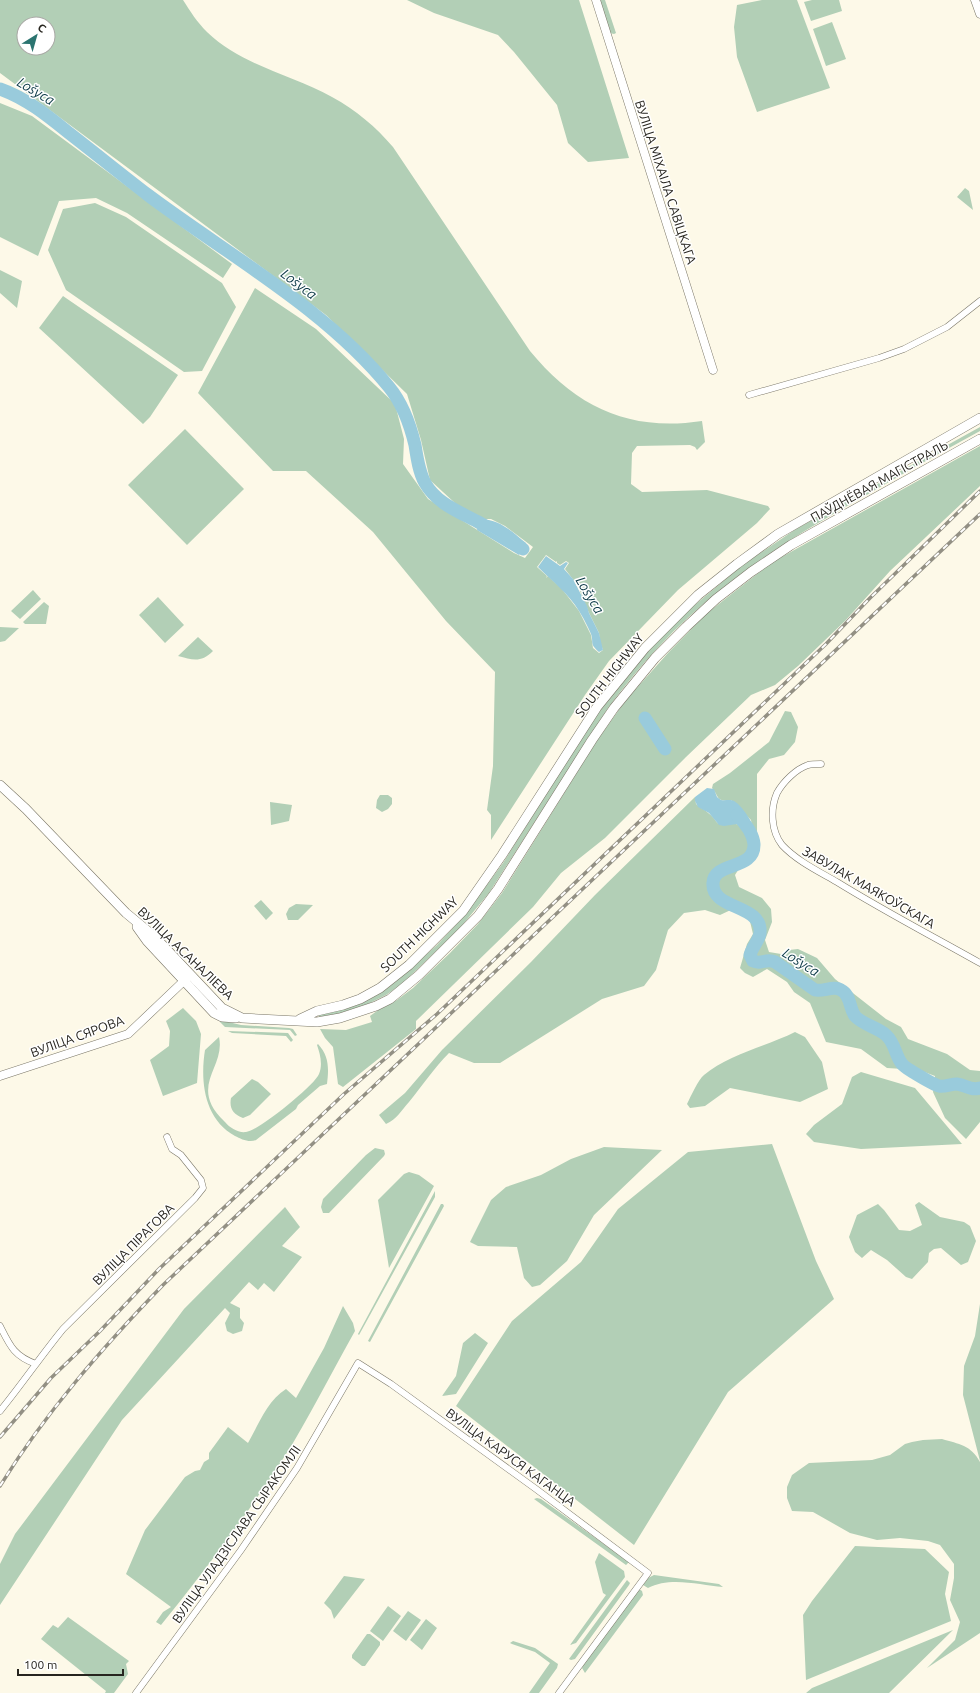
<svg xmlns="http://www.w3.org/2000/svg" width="980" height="1693" font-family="Ubuntu,sans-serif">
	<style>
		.green { fill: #b2cfb6; fill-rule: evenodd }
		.water { fill: #99cbdc }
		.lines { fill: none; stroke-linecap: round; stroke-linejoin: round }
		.river { stroke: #99cbdc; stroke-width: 13 }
		.minor-casing { stroke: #7a7667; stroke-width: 7 }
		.tertiary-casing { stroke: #7a7667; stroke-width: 9 }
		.secondary-casing { stroke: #7a7667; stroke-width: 10 }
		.minor { stroke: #fff; stroke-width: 6 }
		.tertiary { stroke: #fff; stroke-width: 8 }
		.secondary { stroke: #fff; stroke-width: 9 }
		.rail-casing { stroke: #939084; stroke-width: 3.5 }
		.rail { stroke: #fff; stroke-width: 2; stroke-dasharray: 6; stroke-linecap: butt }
		.labels { text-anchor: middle; stroke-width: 3; stroke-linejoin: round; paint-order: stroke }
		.street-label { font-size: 13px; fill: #27251f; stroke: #fff }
		.water-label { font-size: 14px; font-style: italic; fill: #0b3946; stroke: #fff }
	</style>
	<rect width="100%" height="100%" fill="#fdf9e8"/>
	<path class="green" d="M0 0H183C190 11 197 22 207 32 242 66 291 74 332 97 356 110 376 127 393 147L530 351C576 407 629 432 702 421L705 442 697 450 695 447 690 445 637 446 632 453 631 484 642 492 707 490 768 506 770 509 757 523 678 590 609 661 585 695 491 840V815L487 810 493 766 495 672 446 621 373 532 306 471H273L198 393 255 288 316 329 395 404 404 439 403 464 428 499 514 553 525 558 533 547 505 526 491 519H482L456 504 430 480 421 440 407 394 326 315 0 73ZM24 24H48V48H24ZM546 555 556 562 557 561V563L560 565 566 561 569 563 565 569 578 586 589 613 599 633 600 642 603 650 599 653 593 648 591 635 579 611 562 589 548 576 546 578 547 576 537 567Z
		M407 0H579L629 158 588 162 568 143 557 105 514 52 498 35 434 13Z
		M599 0H605L616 33 614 34 610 33Z
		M762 0H797L830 88 757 112 737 57 734 27 737 5Z
		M812 0H839L842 11 811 21 804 2Z
		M832 22 846 59 826 66 813 29Z
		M0 103 32 116 232 264 223 278 127 213 96 198 59 201 38 256 0 237Z
		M965 188 969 191 973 210 957 197Z
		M95 203 126 217 222 283 236 307 202 371 184 372 66 290 48 250 63 209Z
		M0 270 22 281 17 308 0 293Z
		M63 296 178 375 150 417 143 424 39 328Z
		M980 427V431C943 451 906 472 870 493 817 523 765 553 718 592 676 625 640 665 608 708L489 893 460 928 402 984 386 995 364 1006 343 1013 319 1017V1014L379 993 389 987 437 945 464 916 503 863 588 728 609 698 625 677 662 636 691 608 744 564 796 529Z
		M185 429 244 489 187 545 128 485Z
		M980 446V486L890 571 845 621 798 666 775 685 751 695 686 757 605 838 561 873 533 907 416 1021V1029L343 1087 338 1084 333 1047 325 1038 320 1029 346 1030 372 1022 370 1016 381 1008 397 1000 413 988 450 953 478 924 502 893 596 742 626 700 668 653 706 614 771 563Z
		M33 590 41 599 20 619 11 611Z
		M158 597 184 625 165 643 139 615Z
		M44 602 49 606 46 624H25L23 622Z
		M0 627 19 628 5 641 0 642Z
		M198 637 213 651C201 663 193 660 178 656Z
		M785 711 791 712 798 727 795 742 784 755 769 759 757 774V831L750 851 735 875 739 887 762 898 771 909 772 922 765 940 769 952 781 954 789 950 798 949 817 958 835 979 886 1019 901 1027 908 1039 947 1054 970 1070 980 1071V1122L966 1139 945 1118 933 1092 935 1076 919 1070 887 1068 861 1049 826 1042 810 1003 794 992 787 982 767 969 753 977 745 973 740 968 747 944 753 934 748 913 735 908 720 915 705 910 684 913 668 930 656 970 644 986 602 999 500 1063H474L449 1053C434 1068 422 1086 409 1102 401 1111 397 1119 386 1124L379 1115 405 1093 442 1050 531 962 595 895 695 797 696 804C700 808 704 809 707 812 721 822 712 828 735 823L743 829 752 827 751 820 731 800C715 802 720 797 712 788L713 784 730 773 769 742Z
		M380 795H388L392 798V804L388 809 382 812 376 808 377 800Z
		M270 802 292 805 289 821 271 825Z
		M261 900 273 913 266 920 254 906Z
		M296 904 313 905 298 920H288L286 914 289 908Z
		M183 1008 196 1021 201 1034 197 1083 163 1096 150 1060 169 1046 170 1031 166 1021Z
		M220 1020 241 1025 289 1028 293 1029 297 1035 295 1036 290 1030 225 1027 220 1022Z
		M228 1031 288 1033 293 1040 291 1042 286 1036 232 1033Z
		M795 1032 805 1037 822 1062 828 1089 800 1102 730 1088 705 1106 690 1108 687 1104C691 1096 698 1080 704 1075 728 1055 767 1046 795 1032Z
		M219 1037C226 1068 187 1086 225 1122 230 1128 238 1133 246 1132 257 1132 315 1085 319 1074 323 1064 320 1054 317 1045L318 1044C329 1056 329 1068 327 1084L320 1086 298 1105 296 1109 256 1140C249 1143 241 1139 235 1136 204 1119 200 1081 205 1050Z
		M861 1072 915 1088 962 1144 861 1149 814 1142 806 1134 814 1125 842 1104 852 1077Z
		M252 1079 258 1082 271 1094 250 1115 243 1118C233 1114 229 1108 231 1098Z
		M772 1144 816 1261 834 1299 728 1392 634 1545 456 1406 512 1321 581 1262 618 1209 688 1152Z
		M604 1147 662 1150 594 1215 567 1261 540 1285 532 1287 524 1278 517 1247 478 1246 470 1242 491 1200 506 1187 541 1175 571 1159Z
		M375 1148 384 1150 385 1154 384 1156 329 1213H323L321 1207 323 1199 366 1155Z
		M409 1172 419 1175 434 1186 389 1268 378 1200 404 1174Z
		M435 1191V1197L359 1335 358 1334Z
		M919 1202 940 1217 964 1222 970 1226 976 1241 968 1262 961 1265 941 1248 934 1249 929 1253 928 1262 912 1279 906 1277 887 1260 871 1250 862 1258 855 1252 849 1237 857 1215 878 1204 884 1210 899 1230 910 1231 922 1225 915 1205Z
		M441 1204H443L444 1206 370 1342 368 1341Z
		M285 1207 300 1227 282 1246 302 1257 274 1292 264 1283 258 1290 249 1282 230 1303 240 1308V1318L244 1323 242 1331 233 1334 227 1331 225 1323 230 1313 225 1308 122 1420 0 1605V1564L15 1534 184 1309Z
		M980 1304V1461L963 1395 964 1366 975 1336Z
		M343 1306 353 1323 355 1331C334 1368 315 1406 293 1443 253 1507 208 1567 161 1625L156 1622 163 1612 171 1607 126 1574 145 1530 185 1477 195 1471 200 1470 204 1462 209 1459V1453L228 1427 248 1443C259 1424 267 1401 286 1389L296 1398 324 1348Z
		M475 1333 488 1343 456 1394 442 1396 456 1376 463 1343Z
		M942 1439C959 1444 971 1445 980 1462V1633L927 1668 955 1640 960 1622 950 1600 954 1578V1564L940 1545 928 1541 900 1538 877 1540 850 1533 813 1512 792 1511 787 1498V1487L792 1475 809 1463 872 1460 890 1455 905 1444 912 1442 923 1440Z
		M537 1498 541 1499 629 1562 626 1565 534 1499Z
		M855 1546 925 1549 949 1572 945 1594 951 1621 806 1680 803 1615 812 1601Z
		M599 1553 624 1571 625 1577 576 1643 570 1645 606 1595 603 1593 595 1562Z
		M654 1575 719 1584 723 1587C700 1585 670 1576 648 1588L643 1585 648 1578Z
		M344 1576 365 1579 334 1619 331 1610 324 1603Z
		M627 1580 630 1583 629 1585 575 1659 571 1660 569 1659Z
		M639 1589 642 1591 643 1595 585 1673 582 1668 585 1662Z
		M388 1606 401 1616 383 1641 370 1631Z
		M408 1611 421 1620 406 1641 393 1631Z
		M68 1617 129 1661 126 1664 128 1674 114 1693H105L106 1691 41 1639 53 1625 58 1628Z
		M426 1619 437 1628 422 1650 410 1640Z
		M953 1630 889 1693H806L812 1688Z
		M367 1634H370L380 1642V1645L365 1666H362L352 1658V1655Z
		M513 1641 535 1648 558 1664 557 1668 539 1693H529L550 1663 535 1652 512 1644 510 1643Z"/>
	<path class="water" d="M482 519C500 520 513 532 526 543L519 555 477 530 479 522Z
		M546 556 560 566 566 562 568 563 564 569 573 579 587 606 589 613 599 633 603 650 599 652C589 643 594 643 591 634 588 627 583 617 579 611 569 594 552 581 538 567Z
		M707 788 714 789 717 797 721 800C725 801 730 799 734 801 740 804 753 821 752 827L743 829 737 824 724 826 719 825 709 813 698 807 695 801V797Z"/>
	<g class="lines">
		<path class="river" d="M0 89C26 98 48 116 69 133 96 154 122 175 148 195 228 255 326 309 389 387 403 404 410 424 415 445 417 458 419 472 425 483 437 504 460 512 480 523 494 531 508 540 523 549
			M645 718 665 749
			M737 815C745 823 753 833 754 844 755 871 714 861 713 883 711 910 763 904 760 933 759 941 752 947 750 955L753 961C761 965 766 958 775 962L815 990C823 992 834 985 841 990 851 995 849 1008 855 1016 863 1025 877 1027 886 1035 895 1043 895 1055 902 1064 905 1068 934 1085 939 1086 945 1087 951 1084 957 1084 966 1085 970 1091 980 1088"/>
		<defs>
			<path id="minor" d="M749 395 879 358 904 349 947 327 980 301
				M821 764C817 764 812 764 808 765 796 769 783 782 777 793 770 809 771 831 782 845 797 861 818 871 837 882 884 911 932 936 980 963
				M0 1326C10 1346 14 1356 36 1364
				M0 1411C22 1384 41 1356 63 1329L195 1198 203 1188 201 1180 181 1155 172 1149 167 1137
				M136 1693 241 1550 297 1468 358 1363 391 1384 536 1489 648 1573 559 1693"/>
			<path id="tertiary" d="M596 0 713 370
				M975 0 980 14
				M0 1076 128 1034 188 977"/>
			<path id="secondary" d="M0 785 26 809 126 913 155 937 222 1008 242 1018 317 1022 340 1018 376 1006 390 999 419 975 478 916 498 889 592 740 614 708 655 658 686 627 716 599 751 572 791 545 980 439
				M137 927 147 941 214 1013 222 1017 236 1018
				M300 1019 317 1011 343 1005 360 999 380 988 409 965 463 911 502 855 597 707 645 648 698 595 737 564 778 534 980 418"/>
		</defs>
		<use href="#minor" class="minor-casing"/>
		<use href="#tertiary" class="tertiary-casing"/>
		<use href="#secondary" class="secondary-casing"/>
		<use href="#minor" class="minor"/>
		<use href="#tertiary" class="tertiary"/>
		<use href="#secondary" class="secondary"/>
		<defs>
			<path id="rail" d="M0 1437 51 1378 100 1331 159 1269 344 1094 437 1014 826 644 870 598 980 491
				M0 1486C46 1412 103 1347 163 1285L980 514"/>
		</defs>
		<use href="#rail" class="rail-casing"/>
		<use href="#rail" class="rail"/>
	</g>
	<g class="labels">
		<g class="street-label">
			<text transform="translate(666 182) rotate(72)" y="5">ВУЛІЦА МІХАІЛА САВІЦКАГА</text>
			<text transform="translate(879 481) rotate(-29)" y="5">ПАЎДНЁВАЯ МАГІСТРАЛЬ</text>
			<text transform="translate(609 675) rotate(-52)" y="5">SOUTH HIGHWAY</text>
			<text transform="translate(869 887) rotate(30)" y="5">ЗАВУЛАК МАЯКОЎСКАГА</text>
			<text transform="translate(419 934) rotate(-44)" y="5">SOUTH HIGHWAY</text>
			<text transform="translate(186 953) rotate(44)" y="5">ВУЛІЦА АСАНАЛІЕВА</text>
			<text transform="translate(77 1036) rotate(-20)" y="5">ВУЛІЦА СЯРОВА</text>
			<text transform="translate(133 1244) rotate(-45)" y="5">ВУЛІЦА ПІРАГОВА</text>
			<text transform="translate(511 1457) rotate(36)" y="5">ВУЛІЦА КАРУСЯ КАГАНЦА</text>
			<text transform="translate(236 1534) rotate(-55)" y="5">ВУЛІЦА УЛАДЗІСЛАВА СЫРАКОМЛІ</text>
		</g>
		<g class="water-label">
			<text transform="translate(36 91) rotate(31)" y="5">Lošyca</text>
			<text transform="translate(299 284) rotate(37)" y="5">Lošyca</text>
			<text transform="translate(590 595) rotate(59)" y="5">Lošyca</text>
			<text transform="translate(801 962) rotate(32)" y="5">Lošyca</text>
		</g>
	</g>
	<g transform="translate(36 36) rotate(37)"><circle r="19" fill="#ffffff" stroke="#a9a8a5"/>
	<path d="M0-3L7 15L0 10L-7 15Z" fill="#2b7470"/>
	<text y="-6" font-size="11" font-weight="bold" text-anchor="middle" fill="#27251f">С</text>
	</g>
	<path d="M18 1669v6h105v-6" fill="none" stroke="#27251f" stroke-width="2"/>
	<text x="24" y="1669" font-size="12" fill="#27251f" stroke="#ffffff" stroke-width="3" paint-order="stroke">100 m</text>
</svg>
